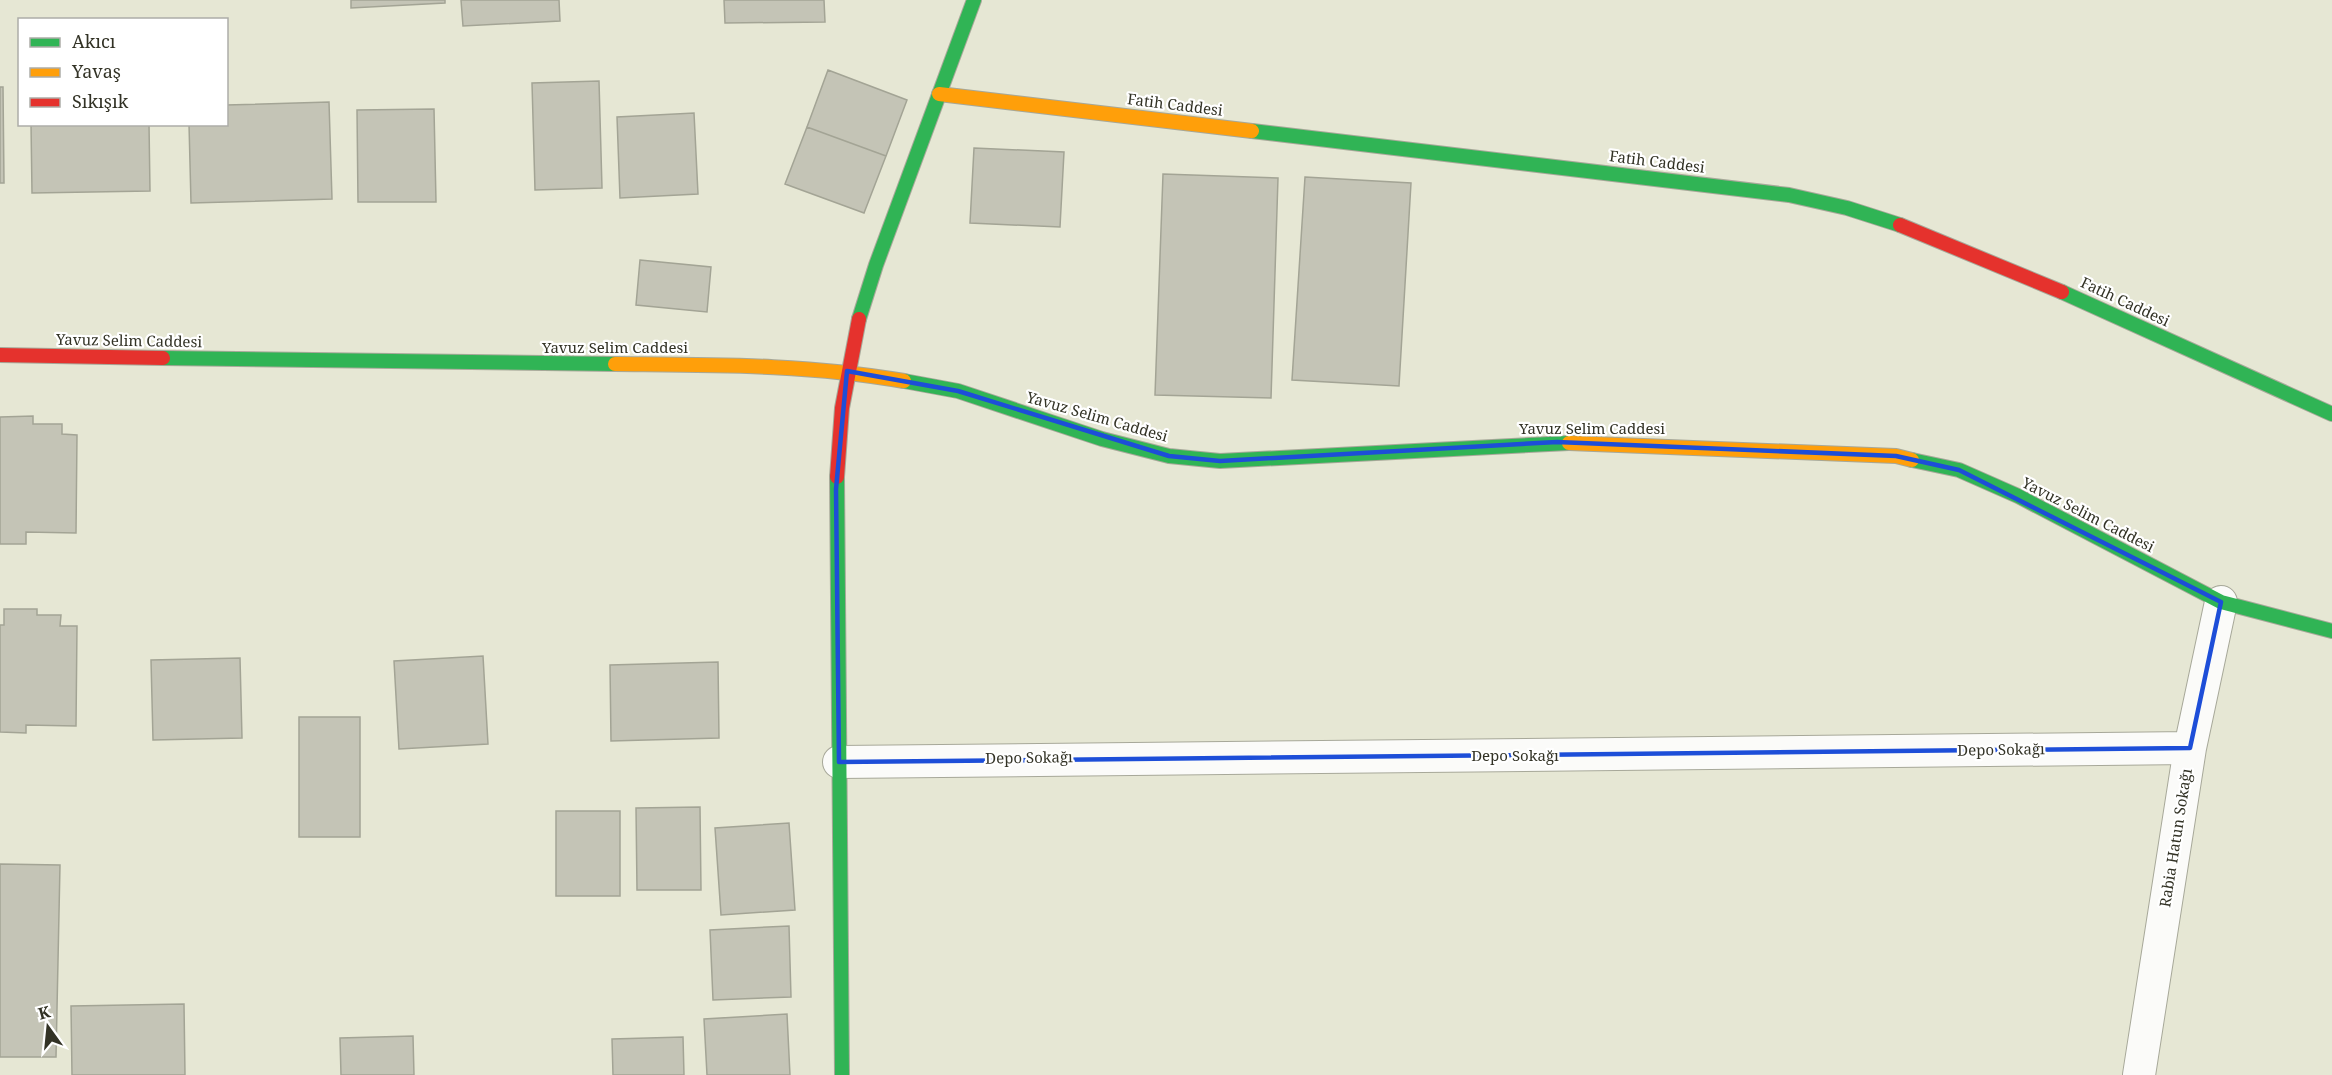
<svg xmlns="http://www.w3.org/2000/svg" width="2332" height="1075" font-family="'Noto Serif',serif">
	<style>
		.building { fill: #c4c4b6; stroke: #a3a495; stroke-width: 1.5 }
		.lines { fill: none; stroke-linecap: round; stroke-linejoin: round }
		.street-casing { stroke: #a7a899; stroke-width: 34 }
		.fast-casing { stroke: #a7a899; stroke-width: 16 }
		.slow-casing { stroke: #a7a899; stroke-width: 16 }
		.jam-casing { stroke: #a7a899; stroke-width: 16 }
		.street { stroke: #fbfbf9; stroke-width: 32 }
		.fast { stroke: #30b455; stroke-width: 14 }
		.slow { stroke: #ff9f0a; stroke-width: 14 }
		.jam { stroke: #e5322d; stroke-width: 14 }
		.marked { fill: none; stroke: #1d4ed8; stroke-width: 4.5; stroke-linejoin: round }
		.labels { text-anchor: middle; stroke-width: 4.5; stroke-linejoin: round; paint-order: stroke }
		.street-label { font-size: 15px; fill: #323225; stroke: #fff }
	</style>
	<rect width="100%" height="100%" fill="#e6e7d4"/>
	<path class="building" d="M351 0H445V3L351 8Z
		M461 0H559L560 21 463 26Z
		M724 0H824L825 22 725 23Z
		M828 70 907 100 886 156 807 127Z
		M599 81 602 188 535 190 532 83Z
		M0 87H3L4 183H0Z
		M329 102 332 199 191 203 189 124H226V105Z
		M434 109 436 202H358L357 110Z
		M694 113 698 194 620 198 617 117Z
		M31 124H149L150 191 32 193Z
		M807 127 886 156 864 213 785 184Z
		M974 148 1064 152 1060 227 970 223Z
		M1163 174 1278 178 1271 398 1155 395Z
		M1305 177 1411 183 1399 386 1292 380Z
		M640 260 711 267 707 312 636 305Z
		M33 416V424H62V434L77 435 76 533 26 532V544H0V417Z
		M4 609H37V615H61L60 626H77L76 726 26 725V733L0 732V625H4Z
		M483 656 488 744 399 749 394 661Z
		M240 658 242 738 153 740 151 660Z
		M718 662 719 738 611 741 610 665Z
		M299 717H360V837H299Z
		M700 807 701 890H637L636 808Z
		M556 811H620V896H556Z
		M789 823 795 910 721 915 715 828Z
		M0 864 60 865 56 1057H0Z
		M789 926 791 997 713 1000 710 930Z
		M184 1004 185 1075H72L71 1006Z
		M787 1014 790 1075H707L704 1019Z
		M413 1036 414 1075H341L340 1038Z
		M683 1037 684 1075H613L612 1039Z"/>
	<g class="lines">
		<defs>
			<path id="street" d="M839 762 2190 748
				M2139 1075 2190 748 2221 602"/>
			<path id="fast" d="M1252 131 1789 195 1847 208 1900 225
				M2062 292 2332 414
				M859 319 876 265 974 0
				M163 358 615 364
				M904 381 958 391 1102 439 1169 456 1220 461 1569 443
				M1912 460 1959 470 2018 496 2221 602 2332 631
				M837 477 842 1075"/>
			<path id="slow" d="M939 94 1252 131
				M615 364C712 365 807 364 904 381
				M1569 443 1896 456 1912 460"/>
			<path id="jam" d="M1900 225 2062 292
				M0 355 163 358
				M837 477 842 408 859 319"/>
		</defs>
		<use href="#street" class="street-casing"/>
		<use href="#fast" class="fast-casing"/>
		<use href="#slow" class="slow-casing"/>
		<use href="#jam" class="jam-casing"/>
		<use href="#street" class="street"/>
		<use href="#fast" class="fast"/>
		<use href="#slow" class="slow"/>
		<use href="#jam" class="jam"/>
	</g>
	<path class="marked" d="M847 371 958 391 1169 456 1220 461 1557 442 1896 456 1959 470 2221 602 2190 748 839 762 836 489Z"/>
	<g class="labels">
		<g class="street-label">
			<text transform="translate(1175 105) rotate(7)" y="5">Fatih Caddesi</text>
			<text transform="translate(1657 162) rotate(7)" y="5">Fatih Caddesi</text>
			<text transform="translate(2125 302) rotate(25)" y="5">Fatih Caddesi</text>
			<text transform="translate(129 341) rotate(1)" y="5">Yavuz Selim Caddesi</text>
			<text x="615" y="353">Yavuz Selim Caddesi</text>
			<text transform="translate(1097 417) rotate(16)" y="5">Yavuz Selim Caddesi</text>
			<text x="1592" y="434">Yavuz Selim Caddesi</text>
			<text transform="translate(2088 515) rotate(27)" y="5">Yavuz Selim Caddesi</text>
			<text transform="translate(2001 750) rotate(-1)" y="5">Depo Sokağı</text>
			<text x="1515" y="761">Depo Sokağı</text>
			<text transform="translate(1029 758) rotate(-1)" y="5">Depo Sokağı</text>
			<text transform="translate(2176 838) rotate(-81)" y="5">Rabia Hatun Sokağı</text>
		</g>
	</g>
	<rect x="18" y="18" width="210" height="108" fill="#ffffff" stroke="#adada8" stroke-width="1.5"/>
	<rect x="30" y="38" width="30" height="9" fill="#30b455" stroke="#adada8" stroke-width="1.5"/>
	<text x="72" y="48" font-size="18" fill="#323225">Akıcı</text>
	<rect x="30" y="68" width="30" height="9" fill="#ff9f0a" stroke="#adada8" stroke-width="1.5"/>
	<text x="72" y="78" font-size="18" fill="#323225">Yavaş</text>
	<rect x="30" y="98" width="30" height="9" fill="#e5322d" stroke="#adada8" stroke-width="1.5"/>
	<text x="72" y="108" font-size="18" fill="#323225">Sıkışık</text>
	<g transform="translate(48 1027) rotate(345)" stroke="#ffffff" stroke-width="4.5" paint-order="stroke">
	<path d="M0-4.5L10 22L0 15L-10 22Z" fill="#323225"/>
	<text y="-9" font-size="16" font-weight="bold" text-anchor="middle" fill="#323225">K</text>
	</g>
</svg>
